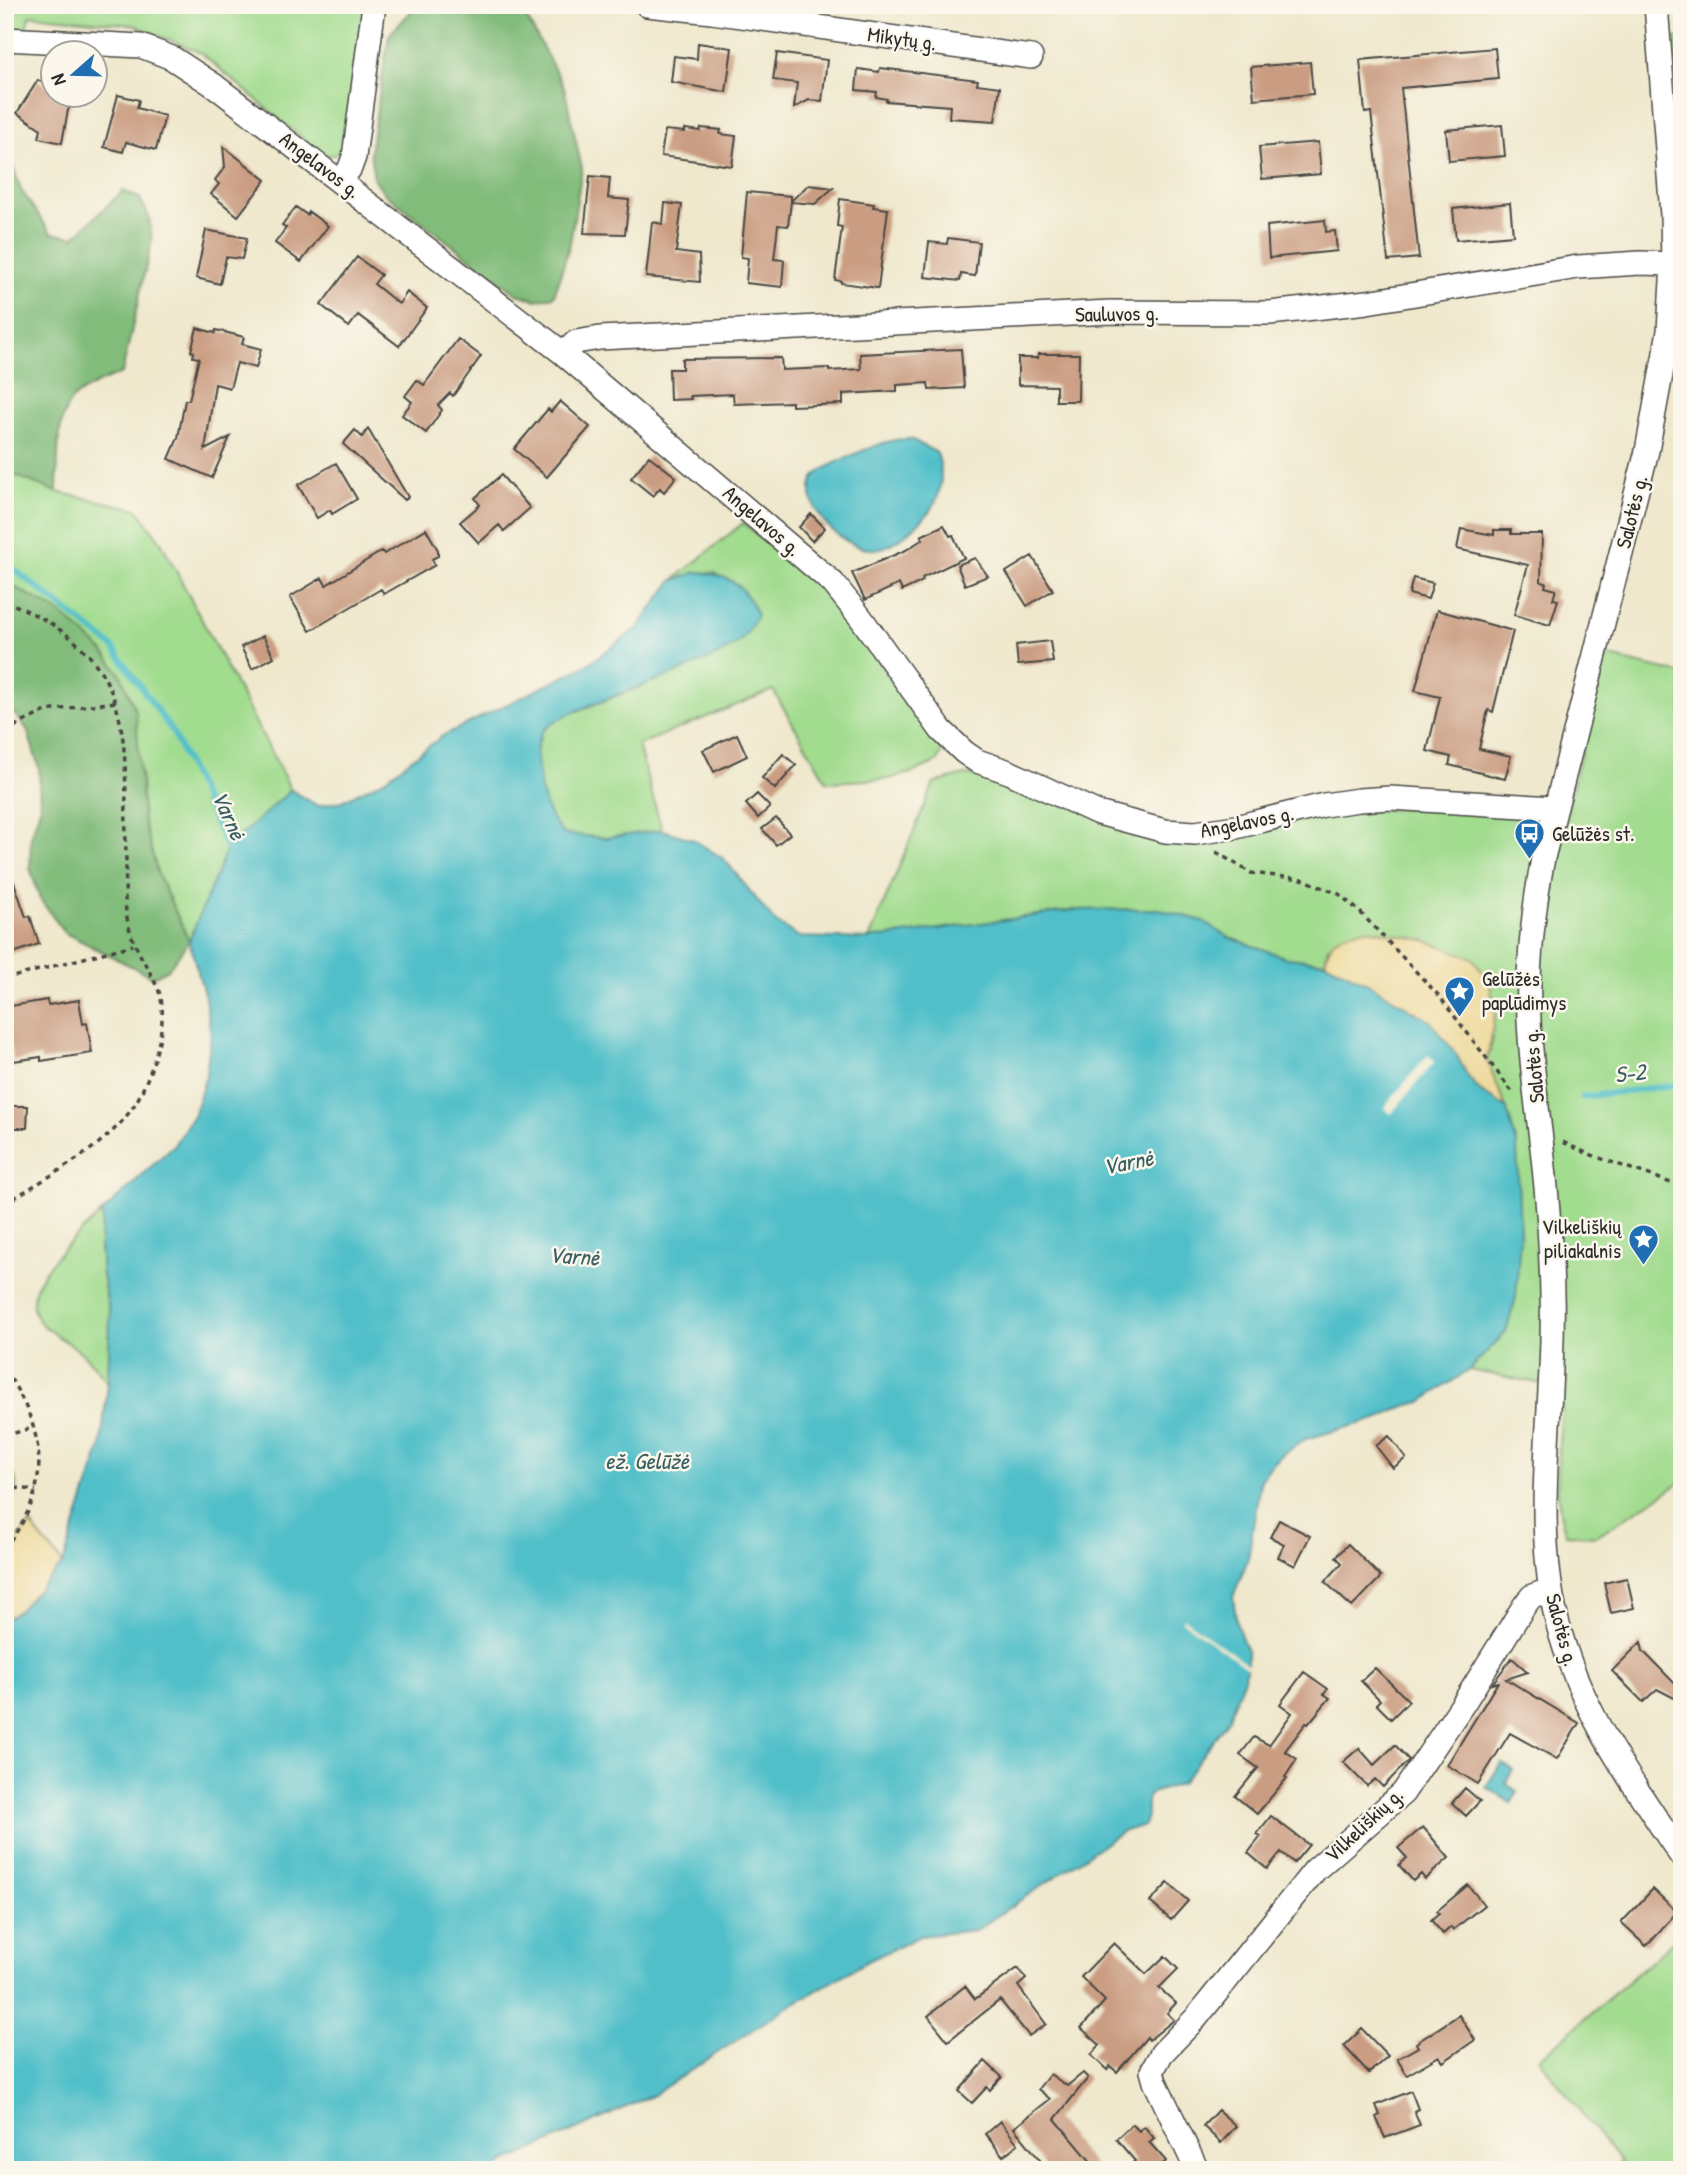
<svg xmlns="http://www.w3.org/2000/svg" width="1687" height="2175" font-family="'Patrick Hand',sans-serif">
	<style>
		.green { fill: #a2dc8f; stroke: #66845d; stroke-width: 2 }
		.forest { fill: #81bc7a; stroke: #567452; stroke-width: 2 }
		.sand { fill: #eeda9e; stroke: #8c8264; stroke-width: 2 }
		.water { fill: #51bfc9; stroke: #3e757a; stroke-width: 2 }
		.pier { fill: #efe8cd }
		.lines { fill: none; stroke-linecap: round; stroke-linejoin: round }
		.stream { stroke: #51bfc9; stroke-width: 6 }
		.building { fill: #ca9d82 }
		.minor-casing { stroke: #484743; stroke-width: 26 }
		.path { stroke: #484743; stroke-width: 3.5; stroke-dasharray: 5 5; stroke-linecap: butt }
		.minor { stroke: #fff; stroke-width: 23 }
		.labels { text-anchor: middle; stroke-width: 5; stroke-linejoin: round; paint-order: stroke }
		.street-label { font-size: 21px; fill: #2b2b2b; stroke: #fbf7ec }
		.poi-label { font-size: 21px; fill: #2b2b2b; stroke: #fbf7ec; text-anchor: start }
		.water-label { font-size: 23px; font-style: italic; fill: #385f62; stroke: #fbf7ec }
	</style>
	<rect width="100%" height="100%" fill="#fbf7ec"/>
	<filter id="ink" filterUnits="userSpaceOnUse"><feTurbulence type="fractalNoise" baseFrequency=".0143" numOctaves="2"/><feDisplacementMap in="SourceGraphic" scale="14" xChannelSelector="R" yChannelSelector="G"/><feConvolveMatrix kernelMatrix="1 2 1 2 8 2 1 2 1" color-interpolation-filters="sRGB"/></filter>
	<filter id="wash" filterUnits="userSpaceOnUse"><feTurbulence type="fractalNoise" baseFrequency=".00686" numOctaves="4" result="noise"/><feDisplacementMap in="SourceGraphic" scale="28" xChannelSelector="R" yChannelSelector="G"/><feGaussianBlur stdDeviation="1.57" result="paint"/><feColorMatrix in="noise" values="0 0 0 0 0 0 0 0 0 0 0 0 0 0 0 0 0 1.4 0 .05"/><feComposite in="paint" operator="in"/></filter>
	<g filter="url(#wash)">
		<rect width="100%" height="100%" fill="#efe8cd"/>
		<path class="green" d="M5 5H366L347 147 334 155H322L201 53 134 25 31 15 16 49 5 48Z
			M1682 37V129L1675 38Z
			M5 471 57 492 137 509 161 542 291 790 227 848 189 941 158 875 143 819 141 773 103 651 58 611 5 582Z
			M743 523 829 595 938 741 942 752 938 761 914 772 889 779 827 782 773 690 638 745 662 830 606 838 563 834 551 820 541 795 536 751 542 731 561 717 646 685 716 573 696 572 672 581Z
			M1606 656 1682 674V1482L1596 1536 1566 1534C1550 1492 1561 1433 1564 1388L1469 1370 1506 1332 1517 1144 1506 1107 1487 1061 1493 1038 1328 947 1325 962 1287 958 1228 937 1203 921 1158 909 1074 910 869 939 934 783 965 775 995 776 1166 843 1325 816 1405 808 1566 812Z
			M103 1212 100 1244 102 1275 110 1316 108 1383C98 1370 88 1357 74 1347 64 1339 47 1332 39 1321 12 1287 81 1232 103 1212Z
			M5 1465C20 1476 20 1494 5 1505Z
			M1682 1934V2170H1609L1621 2163 1539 2059Z"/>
		<path class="forest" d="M417 5H514L524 13 564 87 582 169 570 243 554 296 537 300 517 294 385 194 374 178 370 152 389 35Z
			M5 48 16 49 5 92Z
			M5 144 21 190 51 233 74 237 123 191 140 198 149 217 152 240 122 373C105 380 88 386 74 398 55 415 58 467 57 492L5 471Z
			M5 582 58 611 103 651 121 675 136 712 143 819 158 875 189 941 168 969 153 977 65 933 40 899 30 868 31 837 40 808 39 768 27 729 5 703Z"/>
		<path class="sand" d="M1367 929 1424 940 1473 958 1490 984 1495 1014 1487 1061 1506 1107 1481 1092 1468 1077 1456 1054 1430 1021 1367 983 1325 962C1330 935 1342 933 1367 929Z
			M30 1524 63 1564 19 1610 5 1620V1553Z"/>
		<path class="water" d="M911 439 937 453C945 476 941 501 924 518 911 530 894 548 875 549 846 552 798 507 814 478 820 466 880 443 895 440 900 439 906 439 911 439Z
			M696 572C729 574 744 584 757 615 753 622 749 632 743 638 709 672 554 707 541 734 534 748 537 761 539 776 541 799 548 816 563 834L606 838 662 830 692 839 724 859 775 922 799 937 869 939 1074 910 1158 909 1203 921 1228 937 1287 958 1325 962 1367 983 1430 1021 1456 1054 1468 1077 1481 1092 1506 1107 1517 1144 1520 1236 1516 1297 1506 1332 1469 1370 1421 1402 1405 1406 1380 1418 1306 1439 1283 1454 1269 1468 1260 1482 1248 1559 1233 1597 1237 1625 1247 1652V1670L1228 1720 1182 1783 1152 1793 1147 1797V1816L1144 1825 1122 1832 976 1930 920 1936 864 1963 778 2013 653 2095 503 2163 495 2170H5V1620L19 1610 63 1564 101 1446 108 1382 110 1316 102 1275 100 1244 103 1212 174 1145 194 1114 206 1076 211 1034 205 997 189 941 227 848 291 790 318 806 342 801 384 780 442 736 584 667 637 629 672 581Z
			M1501 1763 1513 1770 1505 1783 1518 1792 1511 1803 1486 1787Z"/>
		<path class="pier" d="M1428 1055 1435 1061 1391 1114 1384 1108Z
			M1183 1618 1250 1666 1249 1669 1182 1621Z"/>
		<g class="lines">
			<path class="stream" d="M5 562 112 646 172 731 230 855
				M1582 1097 1682 1084"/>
		</g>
		<g id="blocks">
			<path class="building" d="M698 43 732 48 726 92 671 82 674 56 697 59Z
				M1495 48 1498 79 1401 88 1419 258 1388 261 1371 112 1365 113 1360 60Z
				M777 53 827 60 822 101 809 100 794 108 797 83 773 80Z
				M1310 62 1313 94 1254 99 1251 67Z
				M880 68 978 80 977 84 1000 87 995 121 949 118 950 106 886 101 887 99 876 97 877 92 856 90 858 69 879 72Z
				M38 80 52 89V94H78L68 110 62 143 39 138 41 129 17 113Z
				M118 95 139 100 137 108 165 116 156 150 126 142 123 152 104 147Z
				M1502 125 1505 156 1449 161 1446 130Z
				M701 128 721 130 720 134 736 136 732 166 661 156 665 130 685 132V129L700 131Z
				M1318 142 1321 174 1262 179 1259 147Z
				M223 146 266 180 238 216 211 194 219 184 215 180 225 167Z
				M590 176 610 178 608 198 629 200 625 234 584 233Z
				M808 185 833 188 815 204 791 202 788 226 778 225 774 259 784 260 782 287 746 283 748 258 741 257 747 192 791 196V201Z
				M840 199 874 204 873 207 888 209 878 288 841 283V281L835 280 842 227 837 226Z
				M665 203 682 205 676 252 699 255 700 282 646 277 652 222 663 224Z
				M1510 203 1513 235 1456 240 1453 209Z
				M296 207 307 215 309 212 328 226 301 262 275 243 286 228 282 225Z
				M1325 220 1326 232 1335 231 1337 251 1269 258 1267 226Z
				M206 230 247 238 242 259 226 257 220 284 196 278Z
				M948 238 979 242 975 276 961 274 960 281 925 277 929 242 947 244Z
				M357 257 381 275 374 284 399 304 407 292 427 308 399 346 358 315 349 327 321 305Z
				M197 328 215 333 216 330 244 337 242 344 261 349 256 368 237 363 230 388 215 384 205 450 230 437 212 478 169 459 178 438 185 400H189L199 358 193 357 194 352 191 351Z
				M458 339 481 356 453 396 450 393 438 405 442 410 426 433 402 415 412 402 405 396 417 380 424 385Z
				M961 349 964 388 929 390 928 383 897 385V391L843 394V404L792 406V402L734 404 733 394 690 396 691 399 670 400 669 369H682V359L781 358 782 370 829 368V371L861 369 860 354Z
				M1038 354H1079L1078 401H1056V386L1018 385V358H1038Z
				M560 401 590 427 547 477 514 449 548 409 551 412Z
				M368 429 408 497 405 500 343 444 355 430 362 437Z
				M649 456 676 477 664 492 660 488 653 496 631 478Z
				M336 463 357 499 332 514 330 510 317 518 298 485Z
				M501 475 530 508 504 531 499 525 479 543 460 522 480 505 475 498Z
				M811 514 825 528 812 541 799 527Z
				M944 525 950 536 953 535 964 558 922 578 923 581 902 591 899 584 865 600 852 573 906 550 923 539 921 536Z
				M426 529 438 550V556L432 559 435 565 384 594 381 589 310 631 290 597 322 578 326 585 382 551 384 554Z
				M1461 529 1494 535V530H1511V534H1542L1541 582 1546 583 1545 587 1556 590 1553 599 1558 600 1550 625 1514 615 1528 565 1457 549Z
				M1032 556 1053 590 1027 606 1006 572Z
				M975 558 988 576 965 585 957 565Z
				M1413 578 1433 583 1428 599 1409 594Z
				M1437 610 1513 631 1493 712 1488 710 1479 749 1511 756 1505 779 1449 765 1451 757 1427 751 1440 697 1415 691Z
				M263 636 274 657 252 669 241 647Z
				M1050 641 1053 662 1018 665 1016 645Z
				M737 734 747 756 714 772 703 750Z
				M783 754 796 765 775 789 762 778Z
				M757 794 770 807 758 818 746 804Z
				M776 818 790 834 776 845 762 829Z
				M8 865 26 917 30 916 39 944 5 956V866Z
				M47 1000 48 1005 79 1000 83 1024 87 1023 92 1053 41 1061V1057L13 1061 5 1007Z
				M5 1106H28L27 1128H5Z
				M1389 1436 1406 1458 1393 1468 1376 1446Z
				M1279 1520 1310 1536 1295 1566 1278 1557 1284 1544 1270 1537Z
				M1348 1544 1381 1577 1352 1607 1325 1582 1342 1563 1336 1557Z
				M1627 1578 1634 1608 1611 1613 1604 1583Z
				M1641 1642 1643 1651 1682 1691V1702L1657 1689 1643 1702 1612 1671Z
				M1512 1658 1528 1672 1506 1679 1579 1723 1557 1759 1510 1733 1478 1784 1447 1765 1498 1682 1492 1684Z
				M1375 1668 1409 1701 1391 1719 1376 1704 1380 1700 1361 1681Z
				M1304 1672 1328 1689 1324 1694 1330 1698 1308 1724 1306 1723 1285 1751 1297 1759 1285 1777 1287 1778 1257 1814 1235 1796 1258 1768 1240 1755 1254 1737 1269 1745 1292 1713 1280 1704Z
				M1395 1745 1409 1760 1383 1787 1375 1779 1367 1786 1343 1762 1359 1748 1374 1765Z
				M1465 1788 1480 1801 1466 1816 1452 1803Z
				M1271 1816 1309 1845 1294 1863 1281 1852 1267 1869 1248 1853 1261 1836 1257 1834Z
				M1423 1827 1449 1858 1425 1879 1421 1874 1413 1881 1399 1865 1407 1858 1398 1848Z
				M1168 1883 1188 1901 1171 1920 1150 1902Z
				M1468 1885 1484 1905 1453 1930 1451 1927 1443 1934 1431 1920 1439 1913 1437 1911Z
				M1653 1889 1677 1912 1646 1946 1621 1923Z
				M1114 1943 1146 1974 1165 1956 1178 1969 1159 1988 1176 2003 1167 2013 1174 2020 1149 2040 1147 2037 1117 2072 1110 2066 1107 2070 1091 2055 1100 2045 1081 2028 1105 2001 1081 1977Z
				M1018 1968 1026 1979 1018 1986 1046 2024 1029 2036 1000 2000 948 2041 928 2016 965 1986 975 1999Z
				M1459 2015 1475 2040 1443 2062 1439 2056 1407 2075 1397 2059 1418 2047 1416 2043Z
				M1362 2029 1388 2056 1369 2073 1344 2046Z
				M985 2061 1002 2077 990 2090 987 2087 972 2103 959 2091Z
				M1083 2073 1088 2078 1055 2119 1098 2170H1048L1014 2128 1050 2099 1038 2089 1050 2074 1067 2086Z
				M1411 2091 1418 2109 1414 2111 1420 2125 1385 2138 1376 2117 1380 2115 1376 2105Z
				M1218 2110 1236 2126 1221 2143 1203 2126Z
				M1000 2121 1018 2144 1003 2156 985 2134Z
				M1132 2124 1139 2131 1144 2126 1154 2138 1149 2142 1166 2161 1157 2170H1125L1135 2161 1116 2139Z"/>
		</g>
	</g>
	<g filter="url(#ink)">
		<use href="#blocks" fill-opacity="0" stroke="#484743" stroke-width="2"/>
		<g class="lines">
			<defs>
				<path id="minor" d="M647 5 712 12 1031 57
					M1656 5 1672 215 1673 264 1669 331 1647 451 1543 858C1533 912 1527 966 1529 1020 1531 1066 1538 1112 1543 1157 1548 1203 1551 1248 1552 1294 1556 1402 1531 1514 1557 1621 1579 1709 1632 1783 1682 1857
					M5 39 141 46 172 58 215 86 564 354 833 583 861 618 941 730 964 752 977 761 1009 772 1098 813 1165 831 1195 833 1236 827 1324 805 1359 800 1390 798 1554 808
					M341 181 350 168 354 157 374 5
					M564 354 576 342 600 338 1110 312 1270 313 1367 302 1578 267 1640 263 1673 264
					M1197 2170 1155 2082 1152 2071 1162 2053 1196 2018 1315 1870 1403 1793 1465 1701 1524 1606 1532 1596 1550 1590"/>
			</defs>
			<use href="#minor" class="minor-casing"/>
			<path class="path" d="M5 11 12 5
				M5 601C142 656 124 738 126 863 126 879 124 896 126 911 130 945 145 960 158 989 170 1016 154 1066 142 1091 118 1144 51 1173 5 1204
				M5 731 46 711 116 702
				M1216 852 1251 873 1302 879 1339 894 1360 912 1439 996 1514 1094
				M5 979 133 945
				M1563 1142C1601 1162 1643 1170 1682 1188
				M5 1370C46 1431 54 1488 5 1547
				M5 1436 34 1427
				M5 1487 36 1490"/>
			<use href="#minor" class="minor"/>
		</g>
	</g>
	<defs>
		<symbol id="bus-pin" viewBox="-11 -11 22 30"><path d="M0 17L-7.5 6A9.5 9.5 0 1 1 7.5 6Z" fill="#1f6fb2" stroke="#fbf7ec"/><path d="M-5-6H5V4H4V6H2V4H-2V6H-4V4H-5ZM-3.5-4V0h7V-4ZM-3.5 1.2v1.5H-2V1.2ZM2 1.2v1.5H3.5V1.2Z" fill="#fff"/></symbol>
		<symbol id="sight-pin" viewBox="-11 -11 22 30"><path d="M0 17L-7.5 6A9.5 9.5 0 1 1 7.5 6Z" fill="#1f6fb2" stroke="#fbf7ec"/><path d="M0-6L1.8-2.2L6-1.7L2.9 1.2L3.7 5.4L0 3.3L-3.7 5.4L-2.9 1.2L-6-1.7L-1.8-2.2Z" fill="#fff"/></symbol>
	</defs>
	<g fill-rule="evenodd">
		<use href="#bus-pin" x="1512" y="816" width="35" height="47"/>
		<use href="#sight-pin" x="1442" y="974" width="35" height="47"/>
		<use href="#sight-pin" x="1626" y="1222" width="35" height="47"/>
	</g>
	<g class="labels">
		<g class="street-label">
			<text transform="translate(902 39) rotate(8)" y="7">Mikytų g.</text>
			<text transform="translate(320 165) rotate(37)" y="7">Angelavos g.</text>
			<text transform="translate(1117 314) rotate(-1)" y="7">Sauluvos g.</text>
			<text transform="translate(1632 512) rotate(-76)" y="7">Salotės g.</text>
			<text transform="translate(762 521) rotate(41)" y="7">Angelavos g.</text>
			<text transform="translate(1247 822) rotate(-11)" y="7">Angelavos g.</text>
			<text transform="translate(1534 1066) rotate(-95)" y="7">Salotės g.</text>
			<text transform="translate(1562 1630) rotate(75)" y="7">Salotės g.</text>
			<text transform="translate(1364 1825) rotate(-43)" y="7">Vilkeliškių g.</text>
		</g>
		<g class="poi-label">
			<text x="1552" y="841">Gelūžės st.</text>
			<text x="1482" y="986">Gelūžės<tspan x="1482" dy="24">paplūdimys</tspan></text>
			<text x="1621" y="1234" text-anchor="end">Vilkeliškių<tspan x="1621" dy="24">piliakalnis</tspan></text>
		</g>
		<g class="water-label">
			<text transform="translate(229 815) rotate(66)" y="8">Varnė</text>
			<text transform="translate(1630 1073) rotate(-7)" y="8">S-2</text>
			<text transform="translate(1128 1162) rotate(-11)" y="8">Varnė</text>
			<text transform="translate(574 1256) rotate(4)" y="8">Varnė</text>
			<text x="647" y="1469">ež. Gelūžė</text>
		</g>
	</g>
	<rect width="1687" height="2175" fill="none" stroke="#fbf7ec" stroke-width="28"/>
	<g transform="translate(74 74) rotate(250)"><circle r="33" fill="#fbf7ec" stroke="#a8a59f" stroke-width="2"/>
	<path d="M0-5L12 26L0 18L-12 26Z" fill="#1f6fb2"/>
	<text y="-10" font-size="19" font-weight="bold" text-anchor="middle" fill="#2b2b2b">N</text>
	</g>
</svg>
